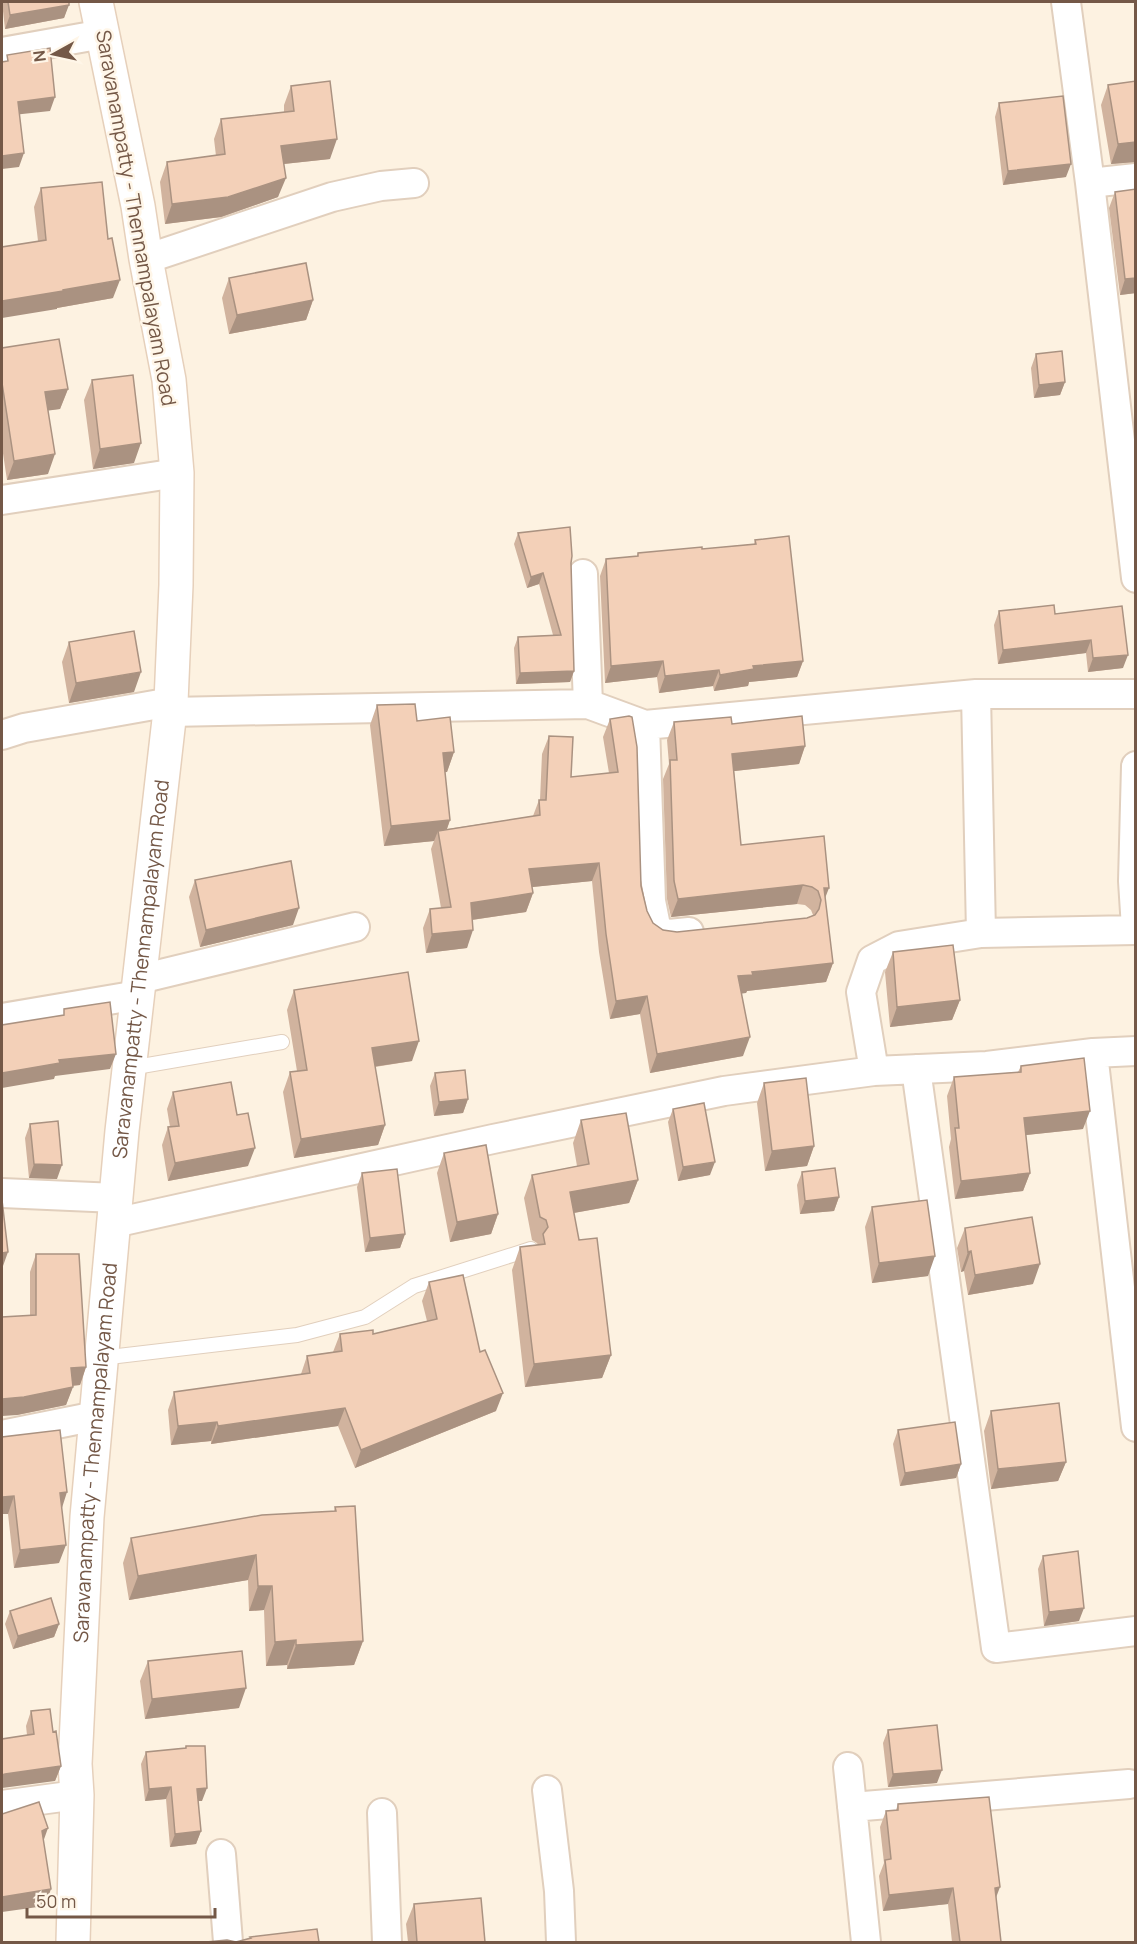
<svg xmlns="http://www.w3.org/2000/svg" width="1137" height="1944" font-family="Manrope,sans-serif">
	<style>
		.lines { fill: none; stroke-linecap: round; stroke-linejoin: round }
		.lane-casing { stroke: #e1cfbd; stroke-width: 16 }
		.street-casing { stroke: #e1cfbd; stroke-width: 32 }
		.secondary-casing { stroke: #e6d0bb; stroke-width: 36 }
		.lane { stroke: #fff; stroke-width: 14 }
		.street { stroke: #fff; stroke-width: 28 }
		.secondary { stroke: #fff; stroke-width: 33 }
		.wall { fill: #d1b39e }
		.shaded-wall { fill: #aa9281 }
		.building { fill: #f3d0b8; stroke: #aa9281; stroke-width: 1.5 }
		.labels { text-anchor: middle; stroke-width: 5; stroke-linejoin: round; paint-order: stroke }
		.street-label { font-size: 20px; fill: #745847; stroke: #fff6e8 }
	</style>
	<rect width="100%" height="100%" fill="#fdf2e1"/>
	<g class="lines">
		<defs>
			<path id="lane" d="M130 1068 282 1042
				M101 1358 297 1335 365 1317 414 1286 531 1249"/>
			<path id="street" d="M1066 2 1090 183 1136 578
				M2 52 103 34
				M1090 183 1136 178
				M146 259 332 197 381 186 414 183
				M2 500 177 473
				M583 574 588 704
				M976 694 981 933
				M169 712 588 704 645 725 976 694H1136
				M645 725 651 901 656 926 660 932 669 934 689 932
				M2 735 24 728 171 702
				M1136 766 1133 881 1136 928
				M140 979 355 927
				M2 1018 138 995
				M1093 1053 1136 1427
				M916 1069 996 1648 1136 1631
				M874 1071 861 992 872 960 899 946 981 933 1136 930
				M2 1193 116 1198
				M114 1223 493 1139 724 1091 874 1071 987 1066 1093 1053 1136 1051
				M2 1435 96 1416
				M848 1767 866 1942
				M547 1790 559 1891 561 1942
				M2 1805 77 1795
				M852 1807 1129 1784
				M382 1813 387 1942
				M221 1854 228 1942"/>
			<g id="secondary">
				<path id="s1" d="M73 1942 77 1795 75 1764 87 1517 122 1131 171 702 176 585 177 473 169 380 146 259 138 206 96 2"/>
			</g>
		</defs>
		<use href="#lane" class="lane-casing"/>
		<use href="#street" class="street-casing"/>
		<use href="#secondary" class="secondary-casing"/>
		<use href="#lane" class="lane"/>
		<use href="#street" class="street"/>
		<use href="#secondary" class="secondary"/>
	</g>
	<path class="wall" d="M2 2H69L64 18 5 29Z
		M1136 81V162L1111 164 1101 105 1108 85Z
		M291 86 330 159 284 164 278 197 221 217 165 224 160 182 167 162 216 156 214 139 221 119 284 112V105Z
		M999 103 1066 177 1003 185 995 117Z
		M41 188 113 298 57 308V309L38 241 34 207Z
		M1136 189V293L1120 295 1109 208 1115 192Z
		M229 278 313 300 306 320 229 334 222 298Z
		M2 348 68 389 60 409 48 410V474L7 480 2 447Z
		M1036 354 1065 382 1060 395 1034 398 1031 368Z
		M92 380 134 463 93 469 84 400Z
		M518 533 571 563 574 671 570 682 516 684 514 648 518 637 553 635 539 584 527 588 514 544Z
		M755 540 803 661 797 677 749 682 748 686 714 691 713 686 659 693 657 677 605 683 600 576 606 559 637 556 638 553 702 549 754 544Z
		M1122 606 1123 668 1088 672 1086 653 998 664 994 625 999 611 1055 614Z
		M69 642 134 692 69 703 62 662Z
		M377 705 417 721 454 752 447 772H445L450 820 447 829 533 816 539 800H540L542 754 549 736 571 777 609 773 603 737 610 719 647 911 653 923 663 930 677 932 807 918 813 915 811 910 805 905 797 904 671 917 667 899 663 779 669 764 667 740 674 722 732 724 805 746 799 764 734 771 741 845 824 836 825 898 833 963 826 982 747 991 746 993H742L743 1056 650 1073 640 1014 610 1019 599 952 592 881 532 887 533 893 526 912 472 920 467 948 426 953 423 928 430 909 441 908 431 849 434 841 384 846 370 725Z
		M195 880 293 925 200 947 189 897Z
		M893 952 960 1000 952 1020 890 1027 885 972Z
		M294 990 412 1061 375 1067 385 1125 378 1145 294 1158 283 1092 290 1072 297 1071 287 1010Z
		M1021 1066 1083 1129 1026 1135 1030 1173 1023 1191 955 1199 949 1147 951 1139 947 1096 954 1077 1018 1072Z
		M435 1073 468 1099 463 1113 434 1116 430 1086Z
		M764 1083 814 1146 807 1166 765 1171 757 1103Z
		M173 1092 237 1115 248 1166 168 1181 162 1145 168 1127H170L167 1109Z
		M673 1109 710 1175 678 1181 668 1122Z
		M581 1120 638 1180 629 1203 574 1213 579 1240 611 1355 602 1378 525 1387 512 1270 520 1247 538 1245 537 1243 532 1240 524 1198 532 1175 577 1166 573 1143Z
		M30 1124 57 1179 29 1178 25 1138Z
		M444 1153 498 1214 491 1234 450 1242 437 1173Z
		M802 1172 839 1197 834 1211 800 1214 797 1185Z
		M362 1173 405 1234 400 1248 365 1252 357 1187Z
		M872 1207 928 1276 872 1283 865 1227Z
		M965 1228 1033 1284 968 1295 964 1271 961 1272 957 1248Z
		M36 1254 86 1367 80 1385 73 1386 66 1405 17 1415 30 1315V1272Z
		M429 1282 480 1352 496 1411 355 1468 338 1426 211 1444V1441L171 1445 168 1410 174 1392 301 1374 307 1356 333 1352 340 1334H373L427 1321 422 1301Z
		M991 1411 1066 1462 1058 1481 991 1489 984 1431Z
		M898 1430 961 1464 956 1478 900 1486 893 1444Z
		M2 1437 62 1509 59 1563 14 1568 8 1514Z
		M335 1507 363 1641 354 1665 287 1669V1665L266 1666 264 1610 249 1611 248 1580 129 1600 123 1563 131 1538 334 1511Z
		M1043 1556 1079 1621 1044 1626 1038 1569Z
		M10 1611 59 1624 54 1637 13 1649 5 1624Z
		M148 1661 239 1708 145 1719 140 1681Z
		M31 1711 53 1732 61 1766 55 1781 27 1735 26 1726Z
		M888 1730 937 1783 888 1787 883 1743Z
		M186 1746 202 1801H198L201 1831 196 1844 170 1847 166 1799 145 1801 141 1764 146 1752 185 1748Z
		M898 1804 996 1896 1001 1942H952L948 1904 883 1911 879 1876 884 1863 880 1827 886 1811 896 1810Z
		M414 1904 485 1942H408L406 1924Z"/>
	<path class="shaded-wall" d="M69 5 64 18 5 29 10 15Z
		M55 97 50 111 13 115 18 102Z
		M337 139 330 159 274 165 281 146Z
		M1136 142 1135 162 1111 164 1118 144Z
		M24 153 19 167 2 169V156Z
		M1071 164 1066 177 1003 185 1008 171Z
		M286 178 278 197 221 217 165 224 172 204Z
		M1136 278V293L1120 295 1125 279Z
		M120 280 113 298 57 308V309L2 318V301Z
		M313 300 306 320 229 334 237 315Z
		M1065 382 1060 395 1034 398 1039 385Z
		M68 389 60 409 38 412 45 392Z
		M141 443 134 463 93 469 100 449Z
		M55 454 48 474 7 480 14 461Z
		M543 573 539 584 527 588 531 577Z
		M1091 640 1086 653 998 664 1003 650Z
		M1128 655 1123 668 1088 672 1093 658Z
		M663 661 657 677 605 683 611 666Z
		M803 661 797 677 749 682 748 686 714 691 720 675 753 666Z
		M719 670 713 686 659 693 665 676Z
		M574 671 570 682 516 684 520 673Z
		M141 672 134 692 69 703 76 683Z
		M805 746 799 764 726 772 732 754Z
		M454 752 447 772 436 773 443 753Z
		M450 820 443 840 438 831 434 841 384 846 391 826Z
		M599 863 592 881 523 888 529 869Z
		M803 885 797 904 671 917 678 899Z
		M824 888H829L822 906Z
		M533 893 526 912 464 921 471 903Z
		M299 908 293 925 200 947 206 930Z
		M473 930 467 948 426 953 432 934Z
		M833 963 826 982 747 991 746 993 732 995 738 976 752 972Z
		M647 996 640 1014 610 1019 616 1001Z
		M960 1000 952 1020 890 1027 897 1007Z
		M750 1037 743 1056 650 1073 657 1054Z
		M419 1041 412 1061 365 1068 372 1048Z
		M116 1054 110 1069 55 1076 54 1079 2 1088V1073L59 1060Z
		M468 1099 463 1113 434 1116 439 1102Z
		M1090 1111 1083 1129 1017 1136 1024 1118Z
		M385 1125 378 1145 294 1158 301 1139Z
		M814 1146 807 1166 765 1171 772 1151Z
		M255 1148 248 1166 168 1181 175 1163Z
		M715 1162 710 1175 678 1181 683 1167Z
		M34 1164 62 1165 57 1179 29 1178Z
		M1030 1173 1023 1191 955 1199 961 1181Z
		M638 1180 629 1203 562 1215 570 1192Z
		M839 1197 834 1211 800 1214 805 1201Z
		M498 1214 491 1234 450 1242 457 1222Z
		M405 1234 400 1248 365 1252 370 1238Z
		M971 1251 964 1271 961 1272 968 1252Z
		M8 1252 3 1266H2V1253Z
		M935 1256 928 1276 872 1283 879 1263Z
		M1040 1264 1033 1284 968 1295 975 1275Z
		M611 1355 602 1378 525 1387 534 1364Z
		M86 1367 80 1385 65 1386 71 1368Z
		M73 1387 66 1405 17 1415 2 1416V1399Z
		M503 1393 496 1411 355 1468 361 1450Z
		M345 1408 338 1426 211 1444 218 1426Z
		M217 1422 211 1441 171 1445 178 1426Z
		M1066 1462 1058 1481 991 1489 998 1469Z
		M961 1464 956 1478 900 1486 905 1473Z
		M67 1492 61 1511 60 1493Z
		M14 1496 8 1514H2V1497Z
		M66 1545 59 1563 14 1568 20 1550Z
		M256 1555 248 1580 129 1600 138 1576Z
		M258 1586H272L264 1610 249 1611Z
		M1084 1608 1079 1621 1044 1626 1049 1612Z
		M59 1624 54 1637 13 1649 18 1636Z
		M296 1640 287 1665 266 1666 275 1642Z
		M363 1641 354 1665 287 1669 296 1645Z
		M246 1688 239 1708 145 1719 152 1699Z
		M61 1766 55 1781 2 1788V1775L5 1774Z
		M942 1770 937 1783 888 1787 893 1774Z
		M171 1787 166 1799 145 1801 149 1789Z
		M207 1788 202 1801H192L197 1789Z
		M48 1828 42 1845V1831Z
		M201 1831 196 1844 170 1847 175 1834Z
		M1000 1887 994 1903 995 1888Z
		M953 1888 948 1904 883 1911 889 1895Z
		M51 1889 45 1906 2 1912V1897Z"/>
	<path class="building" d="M8 2H69V5L10 15Z
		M50 48 55 97 18 102 24 153 2 156V62L8 61 7 55Z
		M330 81 337 139 281 146 286 178 228 197 172 204 167 162 225 154 221 119 294 111 291 86Z
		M1136 81V142L1118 144 1108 85Z
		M1063 96 1071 164 1008 171 999 103Z
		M102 182 108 239 112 238 120 280 63 290V291L2 301V247L46 240 41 188Z
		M1136 189V278L1125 279 1115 192Z
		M306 263 313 300 237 315 229 278Z
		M59 339 68 389 45 392 55 454 14 461 2 383V348Z
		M1062 351 1065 382 1039 385 1036 354Z
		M133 375 141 443 100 449 92 380Z
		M570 527 572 556 571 563 574 671 520 673 518 637 561 635 543 573 531 577 518 533Z
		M789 536 803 661 753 666 754 669 720 675 719 670 665 676 663 661 611 666 606 559 638 556V553L702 547V549L756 544 755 540Z
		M1054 605 1055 614 1122 606 1128 655 1093 658 1091 640 1003 650 999 611Z
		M134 631 141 672 76 683 69 642Z
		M415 704 417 721 450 717 454 752 443 753 450 820 391 826 377 705Z
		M629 716 632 717 637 747 641 886 647 911 653 923 663 930 677 932 807 918 815 915 819 909 821 900 818 891 812 887 803 885 678 899 674 881 670 760H677L674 722 731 717 732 724 802 716 805 746 732 754 741 845 824 836 829 888H824L833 963 752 972 753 975 738 976 750 1037 657 1054 647 996 616 1001 606 934 599 863 529 869 533 893 471 903 473 930 432 934 430 909 451 907 438 831 540 815 539 800H546L549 736 573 737 571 777 618 772 610 719Z
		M291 861 299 908 206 930 195 880Z
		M953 945 960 1000 897 1007 893 952Z
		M408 972 419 1041 372 1048 385 1125 301 1139 290 1072 307 1070 294 990Z
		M110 1002 116 1054 59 1060 60 1063 2 1073V1025L64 1015V1009Z
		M1084 1058 1090 1111 1024 1118 1030 1173 961 1181 955 1128H959L954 1077 1021 1072V1066Z
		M465 1070 468 1099 439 1102 435 1073Z
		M806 1078 814 1146 772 1151 764 1083Z
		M231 1082 237 1115 248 1113 255 1148 175 1163 168 1127 179 1126 173 1092Z
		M704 1103 715 1162 683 1167 673 1109Z
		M626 1113 638 1180 570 1192 579 1240 597 1238 611 1355 534 1364 520 1247 545 1244 543 1234 548 1227 546 1220 540 1217 532 1175 589 1164 581 1120Z
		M58 1121 62 1165 34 1164 30 1124Z
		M486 1145 498 1214 457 1222 444 1153Z
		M835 1168 839 1197 805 1201 802 1172Z
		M397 1169 405 1234 370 1238 362 1173Z
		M2 1200 8 1252 2 1253Z
		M927 1200 935 1256 879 1263 872 1207Z
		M1032 1217 1040 1264 975 1275 971 1251 968 1252 965 1228Z
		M36 1254H79L86 1367 71 1368 73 1387 24 1397 2 1399V1317L36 1315Z
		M463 1275 480 1352 485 1350 503 1393 361 1450 345 1408 218 1426 217 1422 178 1426 174 1392 310 1373 307 1356 342 1351 340 1334 373 1330V1334L437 1319 429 1282Z
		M1059 1403 1066 1462 998 1469 991 1411Z
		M955 1422 961 1464 905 1473 898 1430Z
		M60 1430 67 1492 60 1493 66 1545 20 1550 14 1496 2 1497V1437Z
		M355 1506 363 1641 296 1645V1640L275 1642 272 1586H258L256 1555 138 1576 131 1538 262 1515 336 1511 335 1507Z
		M1078 1551 1084 1608 1049 1612 1043 1556Z
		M51 1598 59 1624 18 1636 10 1611Z
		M242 1651 246 1688 152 1699 148 1661Z
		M50 1709 53 1732 56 1731 61 1766 5 1774 2 1775V1739L34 1734 31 1711Z
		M937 1725 942 1770 893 1774 888 1730Z
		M186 1746H205L207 1788 197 1789 201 1831 175 1834 171 1787 149 1789 146 1752 186 1748Z
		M989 1797 1000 1887 995 1888 1001 1942H960L953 1888 889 1895 885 1860 891 1859 886 1811 898 1810V1804Z
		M39 1802 48 1828 42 1831 51 1889 2 1897V1814Z
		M481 1898 485 1942H417L414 1904Z
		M317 1929 319 1942H206L227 1940 236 1942 251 1938 250 1937Z"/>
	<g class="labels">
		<g class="street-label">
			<text transform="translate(136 218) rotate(80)" y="7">Saravanampatty - Thennampalayam Road</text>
			<text dy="7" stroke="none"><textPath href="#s1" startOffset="976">Saravanampatty - Thennampalayam Road</textPath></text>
			<text dy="7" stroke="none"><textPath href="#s1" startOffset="490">Saravanampatty - Thennampalayam Road</textPath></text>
		</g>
	</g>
	<rect width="1137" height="1944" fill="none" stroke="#745847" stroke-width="6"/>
	<g transform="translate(54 54) rotate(262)" stroke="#fff6e8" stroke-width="4.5" paint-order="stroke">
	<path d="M0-4.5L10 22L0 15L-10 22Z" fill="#745847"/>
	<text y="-9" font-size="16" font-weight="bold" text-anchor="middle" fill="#745847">N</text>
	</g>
	<path d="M27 1908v9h188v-9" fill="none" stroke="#745847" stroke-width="3"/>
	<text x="36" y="1908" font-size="18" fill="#745847" stroke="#fff6e8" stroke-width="4.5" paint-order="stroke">50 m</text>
</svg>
